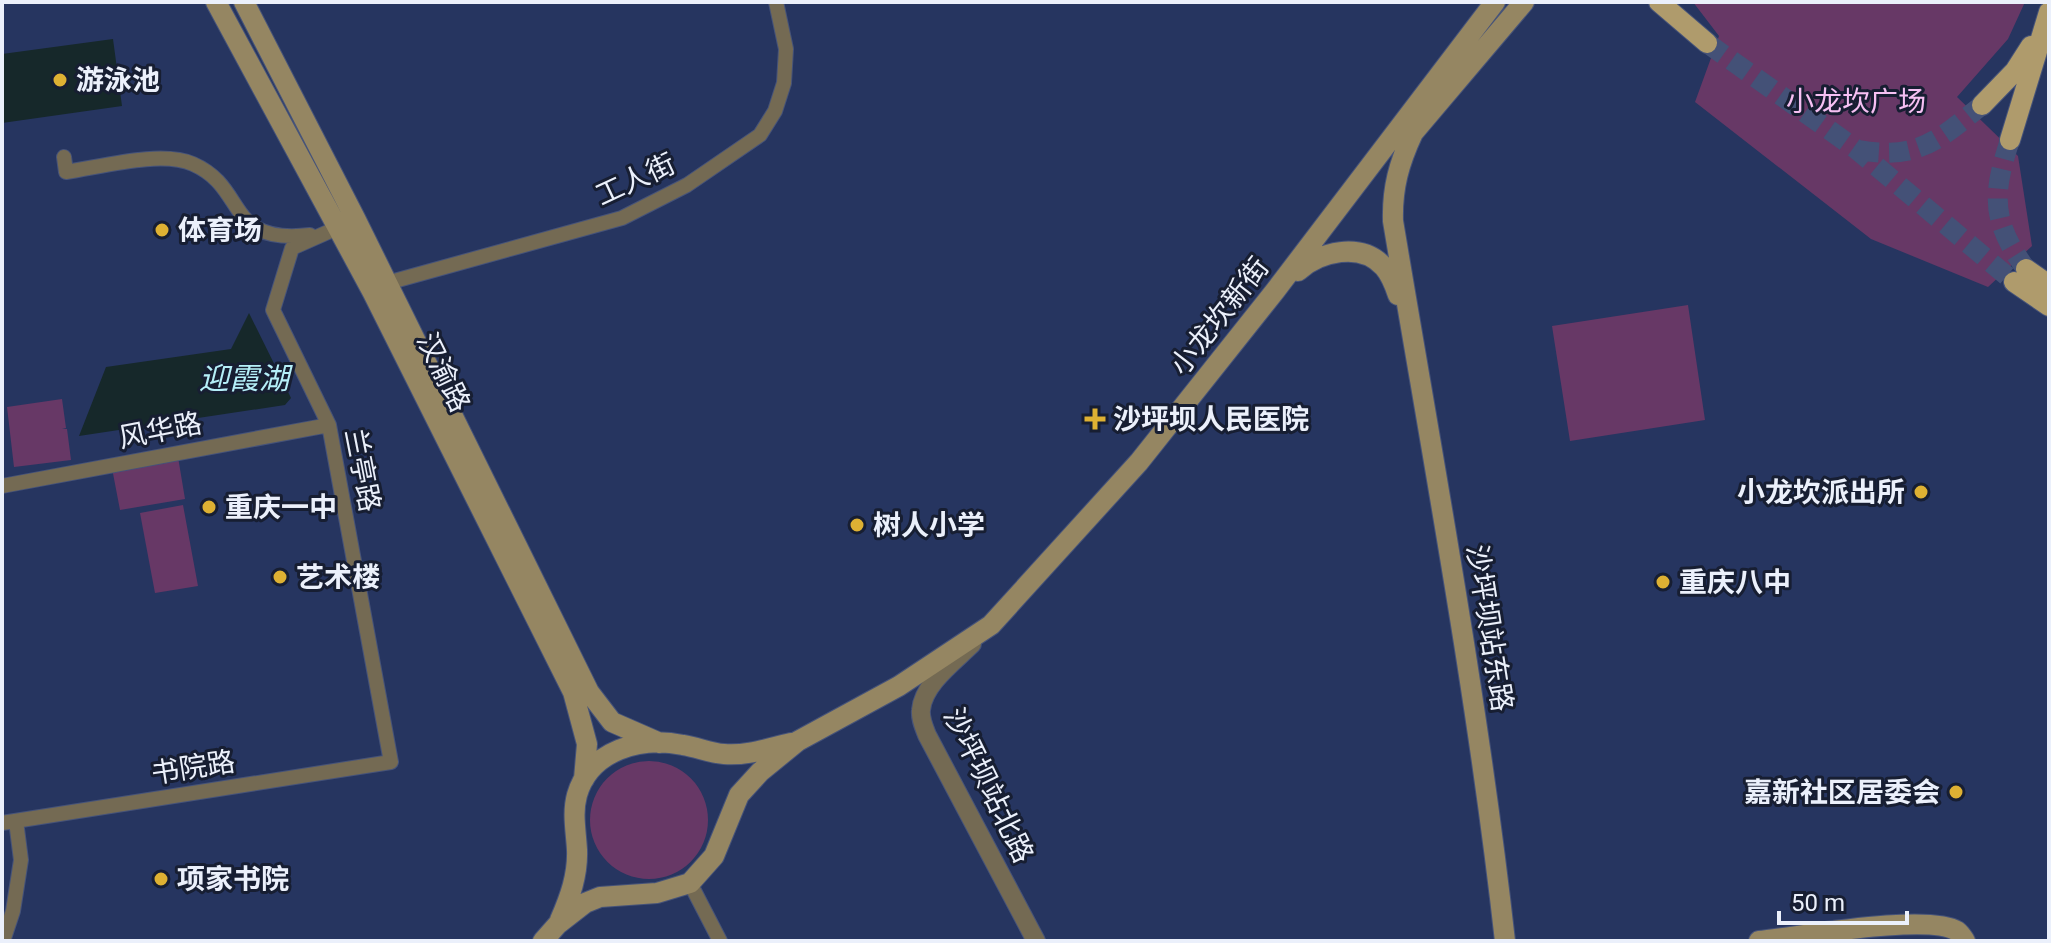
<svg xmlns="http://www.w3.org/2000/svg" width="2051" height="943" font-family="Roboto,'Noto Sans SC',sans-serif">
	<style>
		.green { fill: #673866 }
		.water { fill: #16282a }
		.lines { fill: none; stroke-linecap: round; stroke-linejoin: round }
		.primary-tunnel { stroke: #445177; stroke-width: 20; stroke-dasharray: 20 10; stroke-linecap: butt }
		.minor-casing { stroke: #465379; stroke-width: 16 }
		.tertiary-casing { stroke: #465379; stroke-width: 20 }
		.secondary-casing { stroke: #465379; stroke-width: 22 }
		.primary-casing { stroke: #465379; stroke-width: 22 }
		.minor { stroke: #746a53; stroke-width: 14 }
		.tertiary { stroke: #746a53; stroke-width: 18 }
		.secondary { stroke: #958662; stroke-width: 20 }
		.primary { stroke: #af9b6c; stroke-width: 20 }
		.poi-dot { fill: #deb133; stroke: #171e32; stroke-width: 3 }
		.labels { text-anchor: middle; stroke-width: 6; stroke-linejoin: round; paint-order: stroke }
		.poi-label { font-size: 28px; font-weight: bold; fill: #ebf0fb; stroke: #171e32; text-anchor: start }
		.park-label { font-size: 28px; fill: #f6c0f3; stroke: #171e32 }
		.street-label { font-size: 28px; fill: #ebf0fb; stroke: #171e32 }
		.water-label { font-size: 30px; font-style: italic; fill: #b5eff8; stroke: #171e32 }
	</style>
	<rect width="100%" height="100%" fill="#263560"/>
	<path class="green" d="M1693 2H2025L2008 39 1957 97 2018 156 2032 246 1988 287 1871 239 1695 102 1719 36Z
		M1688 305 1705 420 1570 441 1552 326Z
		M62 399 66 428 62 429H67L71 460 14 467 7 407Z
		M177 451 185 499 120 510 111 463Z
		M183 505 198 586 155 593 140 513Z
		M590 820a59 59 0 1 1 118 0a59 59 0 1 1-118 0Z"/>
	<path class="water" d="M113 39 122 106 2 123V54Z
		M249 313 291 398 285 405 79 436 106 367 231 349Z"/>
	<g class="lines">
		<path class="primary-tunnel" d="M1707 43 1856 149 2014 282
			M2010 140C1992 195 1991 221 2026 269
			M1859 150C1917 161 1940 139 1982 105"/>
		<defs>
			<path id="minor" d="M64 157 66 172C101 167 161 150 193 164 248 188 224 245 310 235
				M387 283 622 218 687 185 760 135 775 111 784 83 786 49 776 2
				M2 486 329 425
				M2 823 391 762 329 425 273 310 292 248 337 228
				M690 883 720 941
				M3 941 13 911 21 860 16 821"/>
			<path id="tertiary" d="M972 644C955 661 923 684 921 710 920 719 924 727 927 735L1036 941"/>
			<path id="secondary" d="M216 2 373 293 573 692 587 744 584 779
				M244 2 355 218 589 692 612 722 660 743
				M1298 271C1319 252 1361 241 1384 267 1391 275 1395 286 1398 295
				M560 920C570 897 578 875 577 850 576 831 572 813 577 795 590 750 641 736 683 745 697 747 710 753 724 754 747 756 769 748 791 743
				M543 941 558 924 585 903 600 897 657 893 690 883 714 856 739 795 760 772 798 741 899 686 991 625 1139 462 1275 291 1495 2
				M1505 941C1478 699 1433 461 1393 221 1392 188 1399 163 1413 133L1524 2
				M1759 941C1798 937 1928 913 1957 931 1961 934 1963 938 1965 941"/>
			<path id="primary" d="M1659 2 1707 43
				M1982 105 2015 71 2031 46
				M2010 140 2049 12
				M2026 269 2049 285
				M2014 282 2049 306"/>
		</defs>
		<use href="#minor" class="minor-casing"/>
		<use href="#tertiary" class="tertiary-casing"/>
		<use href="#secondary" class="secondary-casing"/>
		<use href="#primary" class="primary-casing"/>
		<use href="#minor" class="minor"/>
		<use href="#tertiary" class="tertiary"/>
		<use href="#secondary" class="secondary"/>
		<use href="#primary" class="primary"/>
	</g>
	<g class="poi-dot">
		<circle cx="60" cy="80" r="8"/>
		<circle cx="162" cy="230" r="8"/>
		<path d="M1091 407h8v8h8v8h-8v8h-8v-8h-8v-8h8z"/>
		<circle cx="1921" cy="492" r="8"/>
		<circle cx="209" cy="507" r="8"/>
		<circle cx="857" cy="525" r="8"/>
		<circle cx="280" cy="577" r="8"/>
		<circle cx="1663" cy="582" r="8"/>
		<circle cx="1956" cy="792" r="8"/>
		<circle cx="161" cy="879" r="8"/>
	</g>
	<g class="labels">
		<g class="poi-label">
			<text x="76" y="90">游泳池</text>
			<text x="178" y="240">体育场</text>
			<text x="1113" y="429">沙坪坝人民医院</text>
			<text x="1905" y="502" text-anchor="end">小龙坎派出所</text>
			<text x="225" y="517">重庆一中</text>
			<text x="873" y="535">树人小学</text>
			<text x="296" y="587">艺术楼</text>
			<text x="1679" y="592">重庆八中</text>
			<text x="1940" y="802" text-anchor="end">嘉新社区居委会</text>
			<text x="177" y="889">项家书院</text>
		</g>
		<g class="park-label">
			<text x="1856" y="111">小龙坎广场</text>
		</g>
		<g class="street-label">
			<text transform="translate(635 179) rotate(-25)" y="10">工人街</text>
			<text transform="translate(1219 316) rotate(-52)" y="10">小龙坎新街</text>
			<text transform="translate(444 372) rotate(64)" y="10">汉渝路</text>
			<text transform="translate(160 430) rotate(-11)" y="10">风华路</text>
			<text transform="translate(363 470) rotate(79)" y="10">兰亭路</text>
			<text transform="translate(1490 628) rotate(81)" y="10">沙坪坝站东路</text>
			<text transform="translate(193 767) rotate(-9)" y="10">书院路</text>
			<text transform="translate(989 785) rotate(64)" y="10">沙坪坝站北路</text>
		</g>
		<g class="water-label">
			<text x="244" y="389">迎霞湖</text>
		</g>
	</g>
	<rect width="2051" height="943" fill="none" stroke="#ebf0fb" stroke-width="8"/>
	<path d="M1779 911v12h128v-12" fill="none" stroke="#ebf0fb" stroke-width="4"/>
	<text x="1791" y="911" font-size="24" fill="#ebf0fb" stroke="#171e32" stroke-width="6" paint-order="stroke">50 m</text>
</svg>
